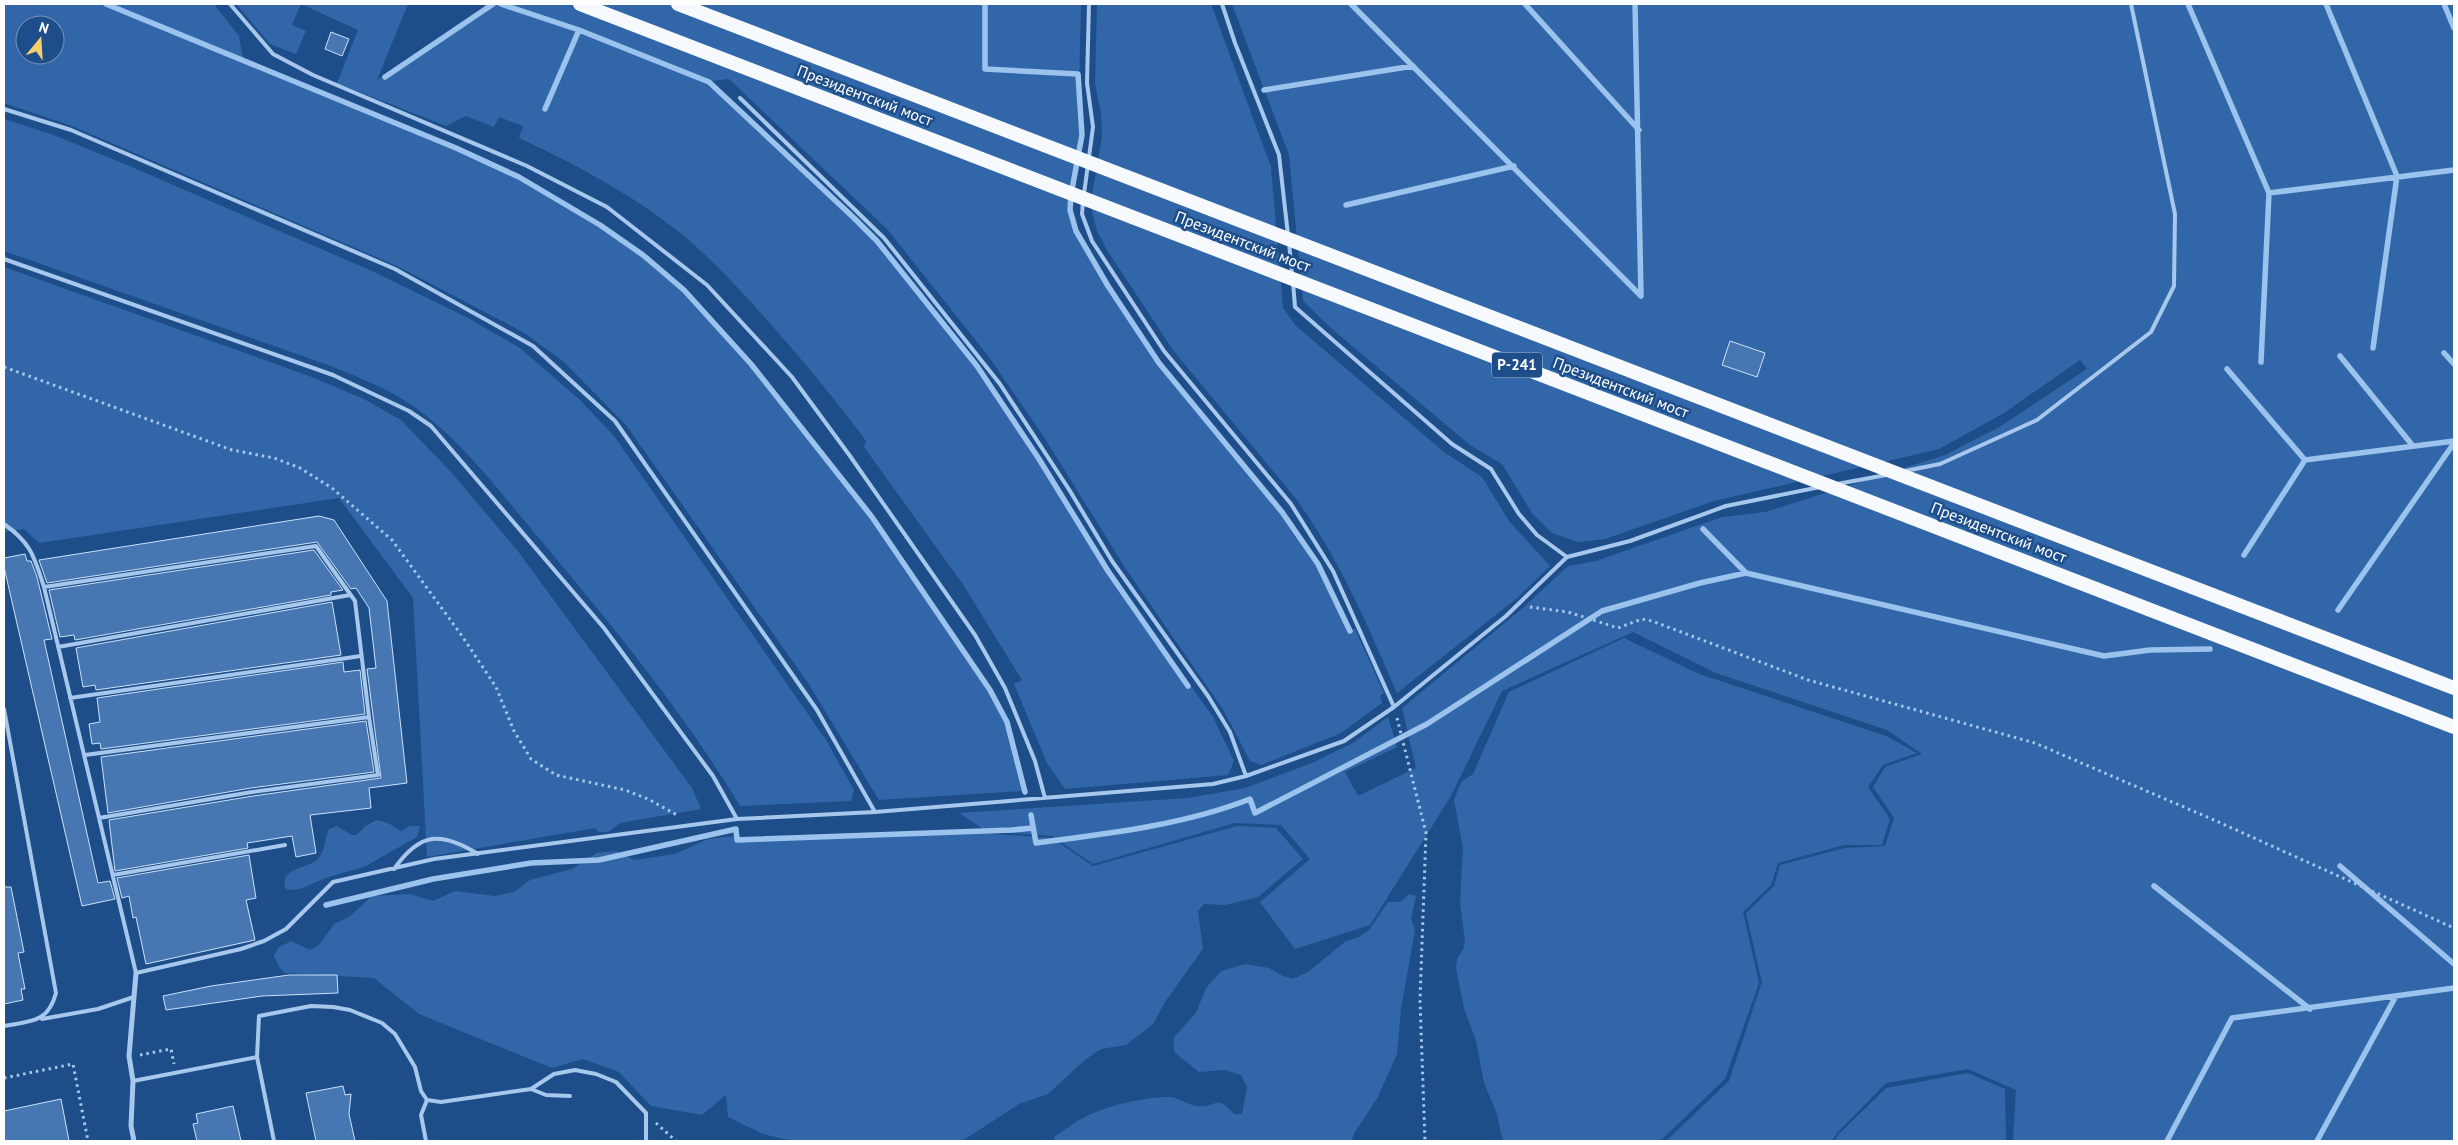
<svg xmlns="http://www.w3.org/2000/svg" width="2458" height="1145" font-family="'PT Sans',sans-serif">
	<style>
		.green { fill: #3167a8; fill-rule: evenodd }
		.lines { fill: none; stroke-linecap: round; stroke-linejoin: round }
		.stream { stroke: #9cc2ee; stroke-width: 5.5 }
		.building { fill: #4677b2; stroke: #cee1f9 }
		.path { stroke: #a8c7ec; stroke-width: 3; stroke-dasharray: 2.5 4; stroke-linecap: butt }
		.service { stroke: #a8c7ec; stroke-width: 4 }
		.minor { stroke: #a8c7ec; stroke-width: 5 }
		.trunk-bridge { stroke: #f6faff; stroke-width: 14 }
		.labels { text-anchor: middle; stroke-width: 5; stroke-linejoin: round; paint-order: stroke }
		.shield { fill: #1d4e8a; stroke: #bbcadc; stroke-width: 1 }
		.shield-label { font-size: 15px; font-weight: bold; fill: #fff }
		.street-label { font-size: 16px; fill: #fff; stroke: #1d4e8a }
	</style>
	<rect width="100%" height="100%" fill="#1d4e8a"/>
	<path class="green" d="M4 4H214L239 36 243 60 418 132 519 179 599 226 642 256 683 292 749 365 806 433 870 516 953 637 989 691 1006 723 1024 791 879 800 808 683 626 425 564 362 523 332 397 266 72 126 4 103ZM25 25H55V55H25Z
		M236 4H408L377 80 489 4H1081L1079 88 1083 135 1072 196 1071 210 1077 231 1108 285 1160 362 1283 511 1318 564 1351 630 1355 629 1384 693 1380 696 1382 703 1341 733 1261 765 1250 761 1224 711 1126 569 1044 437 989 357 888 230 729 79 711 81 878 240 950 328 1014 417 1109 571 1213 717 1234 761 1228 775 1065 789 1047 763 1014 684 1022 680 962 583 864 447 866 441C833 396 797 354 760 312 732 281 703 250 670 225 624 190 571 162 519 138L523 126 499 117 494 127 466 116 446 126 337 83 358 30 301 4 292 25 306 31 296 54 270 44Z
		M1097 4H1211L1271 167 1283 308 1296 326 1444 452 1482 477 1509 521 1550 566 1516 599 1397 693C1368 626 1340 560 1297 500L1173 350 1107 250 1097 231 1092 212V195L1102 136 1101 114 1095 83Z
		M1232 4H2454V1141H2013L2016 1090 1968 1069 1886 1083 1837 1133 1832 1141H1666L1729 1081 1762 982 1746 913 1774 886 1780 865 1845 848 1885 846 1894 818 1873 787 1885 767 1922 754 1887 730 1716 673 1633 632 1502 691 1451 796 1370 925 1295 949 1260 902 1310 859 1281 825 1235 823 1093 864 1052 836 986 831 959 813 1188 798 1245 788 1312 763 1353 743 1388 717 1397 747 1345 772 1358 796 1416 768 1402 708 1524 607 1568 566 1596 561 1722 517 1765 512 1945 455 2001 426 2087 369 2080 360 2004 413 1939 449 1714 501 1605 539 1578 542 1552 533 1532 513 1502 464 1470 445 1332 329 1303 301 1289 155Z
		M4 119 51 134 120 162 372 271 468 318 520 348 580 400 614 436 826 740 854 790 851 801 740 806C681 708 607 619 533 531 495 486 459 437 410 404 386 388 358 377 331 366L4 251Z
		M4 267 309 376 364 399 401 420 451 472 517 550 692 788 701 809 620 823 608 832H599L595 828 427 857 413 598 339 498 39 543 24 529 4 532Z
		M1624 638 1699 674 1886 736 1917 753 1883 765 1868 787 1890 819 1882 845H1844L1778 863 1771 885 1743 912 1759 983 1725 1079 1660 1141H1503L1496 1111 1484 1083 1476 1041 1464 1008 1456 968 1457 959 1464 948 1465 941 1460 903 1463 848 1454 800 1461 782 1473 774 1509 692Z
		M377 820 388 823 401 831 410 826H420L417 837 364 867 328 877 300 889 288 890 285 888C280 867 308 869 318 859 325 851 325 838 329 829L337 826 352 835H357L365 826Z
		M1237 826 1276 828 1303 859 1258 897 1225 905 1204 904 1198 911 1203 949 1167 999 1153 1024 1126 1045 1101 1049 1086 1059 1048 1094 1019 1104 962 1141H793L763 1134 728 1117 726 1095 702 1115 651 1106 619 1072 583 1059 552 1068 419 1014 374 978 285 973 279 967 274 956 278 948 291 941 310 950 319 945 334 924 349 917 372 896 410 894 433 901 455 891 495 896 514 892 530 880 572 869 597 853 616 851 634 860 675 854 708 839 724 837 951 831 1052 838 1093 866Z
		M1409 894 1416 896 1411 919 1415 930 1401 1009 1397 1054 1378 1097 1355 1132 1351 1141H1053L1055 1136C1065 1130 1074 1122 1085 1117 1106 1106 1143 1097 1168 1097 1178 1097 1187 1105 1197 1106 1217 1108 1216 1093 1234 1114H1242L1247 1087 1241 1075 1224 1070 1199 1072 1174 1052V1037L1196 1013 1206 988 1221 971 1245 964 1269 968 1283 976 1293 979 1308 972 1346 941 1359 937 1369 930 1388 902H1400Z
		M1968 1073 2005 1089 2006 1141H1834L1839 1134 1886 1088Z"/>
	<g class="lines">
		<path class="stream" d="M106 4 456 148 519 177 600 225 643 255 684 290 751 364 872 517 990 690 1007 722 1025 792
			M501 4 579 30 709 82 854 218 877 241 977 366 1039 459 1108 571 1188 686
			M985 4V69L1078 74 1082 135 1071 195 1070 210 1076 231 1108 286 1159 363 1282 512 1318 564 1350 631
			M1351 4 1641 296
			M1525 4 1639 130
			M1635 4 1641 296
			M2188 4 2269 193 2261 362
			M2326 4 2397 176 2373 348
			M2444 4 2454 28
			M385 77 493 4
			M1264 90 1413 66
			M545 109 579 30
			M2269 193 2454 170
			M1346 205 1514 166
			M2444 353 2454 364
			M2340 356 2413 446
			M2227 369 2305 460
			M2305 460 2454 441
			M1703 529 1746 573
			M2244 555 2305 460
			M2338 610 2454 443
			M1031 815 1036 843C1106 834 1184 825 1250 799L1255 813 1427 724 1602 611 1700 583 1746 573 2104 656 2150 650 2210 649
			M2340 866 2454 964
			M2154 886 2310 1009
			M326 905 433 879 531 863 599 860 736 829 737 840 1012 830 1033 828
			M2167 1141 2232 1018 2454 988
			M2317 1141 2396 996"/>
	</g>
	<path class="building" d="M331 32 349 39 342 56 325 49Z
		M1730 341 1765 353 1757 377 1722 365Z
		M319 516 334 520 387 601 407 783 369 788 371 808 310 815 316 853 296 857 292 836 247 843 248 848 115 871 109 820 253 796 381 778 367 669 376 668 369 608 356 588 351 589 317 542 47 583 39 560Z
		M314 550 343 590 331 592V595L75 640 74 635 60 637 49 590Z
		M25 554 27 561H31L37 577 52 639 44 640 98 883 110 881 115 899 82 906 4 567V558Z
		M332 602 341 655 96 690 95 685 83 687 76 648Z
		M343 662 344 672 360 670 365 714 101 749 100 743 92 744 89 724 100 722 97 698Z
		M366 721 374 772 251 788 108 813 101 757Z
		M249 855 256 898 246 900 255 940 146 964 136 917 133 918 129 896 122 898 117 878Z
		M4 887H11L24 952 18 953 25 989H21L23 1000 4 1004Z
		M289 975H337L338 993 262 996 166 1010 163 996 211 986Z
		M343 1086 345 1095 351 1094 349 1114 355 1141H316L306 1093Z
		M61 1099 69 1141H4V1111Z
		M233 1106 241 1141H197L193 1124 198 1123 196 1114Z"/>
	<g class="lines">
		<path class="path" d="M4 367 232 450 274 458 300 468 332 488 392 540 462 636 496 687 514 731 531 759 556 775 625 790 648 799 677 815
			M1530 607 1568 612 1618 628 1642 619 1652 621 1808 680 2035 743 2214 820 2454 928
			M1397 718 1426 833 1420 1000 1425 1141
			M140 1055 171 1049 174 1064
			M4 1078 73 1064 88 1141
			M656 1123 676 1141"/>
		<path class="service" d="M230 4 273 54 313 75 527 166 607 207 707 285 792 377 850 456 975 635 1005 688 1035 761 1045 798
			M1222 4 1235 43 1279 155 1288 235
			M740 98 884 238 1000 384 1070 491 1112 561 1208 696 1230 732 1246 776
			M4 109 71 130 395 269 533 346 615 421 817 710 875 812
			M1084 194 1093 127 1087 83 1089 4
			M1083 201 1082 214 1092 241 1164 351 1291 504 1333 571 1394 707
			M1289 242 1292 275
			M4 259 333 375 409 411 431 426 604 628 713 776 737 819
			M1293 282 1295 307 1452 444 1491 469 1519 514 1537 535 1567 557
			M1905 471 1940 464 2037 420 2151 332 2174 286 2175 214 2131 4
			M1837 484 1886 475
			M4 524C31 543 34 556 44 587L136 973 241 949 264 941 286 929 333 882 434 859 737 819 875 812 1213 784 1246 776 1344 741 1394 707 1506 616 1567 557 1630 541 1726 506 1820 487
			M44 587 316 546 355 601 369 717 85 755
			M58 647 350 595
			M70 698 361 656
			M4 709 56 993C48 1023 31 1021 4 1026
			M99 818 252 792 378 775 369 717
			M394 869C420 832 441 831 478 854
			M113 875 285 845
			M42 1019 98 1009 134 997
			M133 1081 257 1057
			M531 1089 546 1095 570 1096
			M427 1100 441 1102 531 1089 554 1074 575 1070 596 1074 616 1082 646 1113V1141
			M274 1141 257 1057 259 1016 311 1006 333 1007 350 1010 382 1023 395 1034 415 1067 421 1091 427 1100 421 1115 426 1141"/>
		<path class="minor" d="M134 1141 131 1126 133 1081 129 1056 136 973"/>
		<path class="trunk-bridge" d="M580 4 2454 727
			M678 4 2454 688"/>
	</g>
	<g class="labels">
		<rect class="shield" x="1492" y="352.5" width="50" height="25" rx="4"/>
		<g class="shield-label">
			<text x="1517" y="370">Р-241</text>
		</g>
		<g class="street-label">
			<text transform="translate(865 95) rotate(21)" y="6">Президентский мост</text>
			<text transform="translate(1243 241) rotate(21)" y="6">Президентский мост</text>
			<text transform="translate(1621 387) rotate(21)" y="6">Президентский мост</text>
			<text transform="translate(1999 532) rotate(21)" y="6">Президентский мост</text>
		</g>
	</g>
	<rect width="2458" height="1145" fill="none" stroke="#ffffff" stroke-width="10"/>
	<g transform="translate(40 40) rotate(18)"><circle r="24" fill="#1d4e8a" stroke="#7795b9"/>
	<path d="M0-4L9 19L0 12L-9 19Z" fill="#fbcf67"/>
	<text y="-8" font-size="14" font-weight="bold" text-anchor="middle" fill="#ffffff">N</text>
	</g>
</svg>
